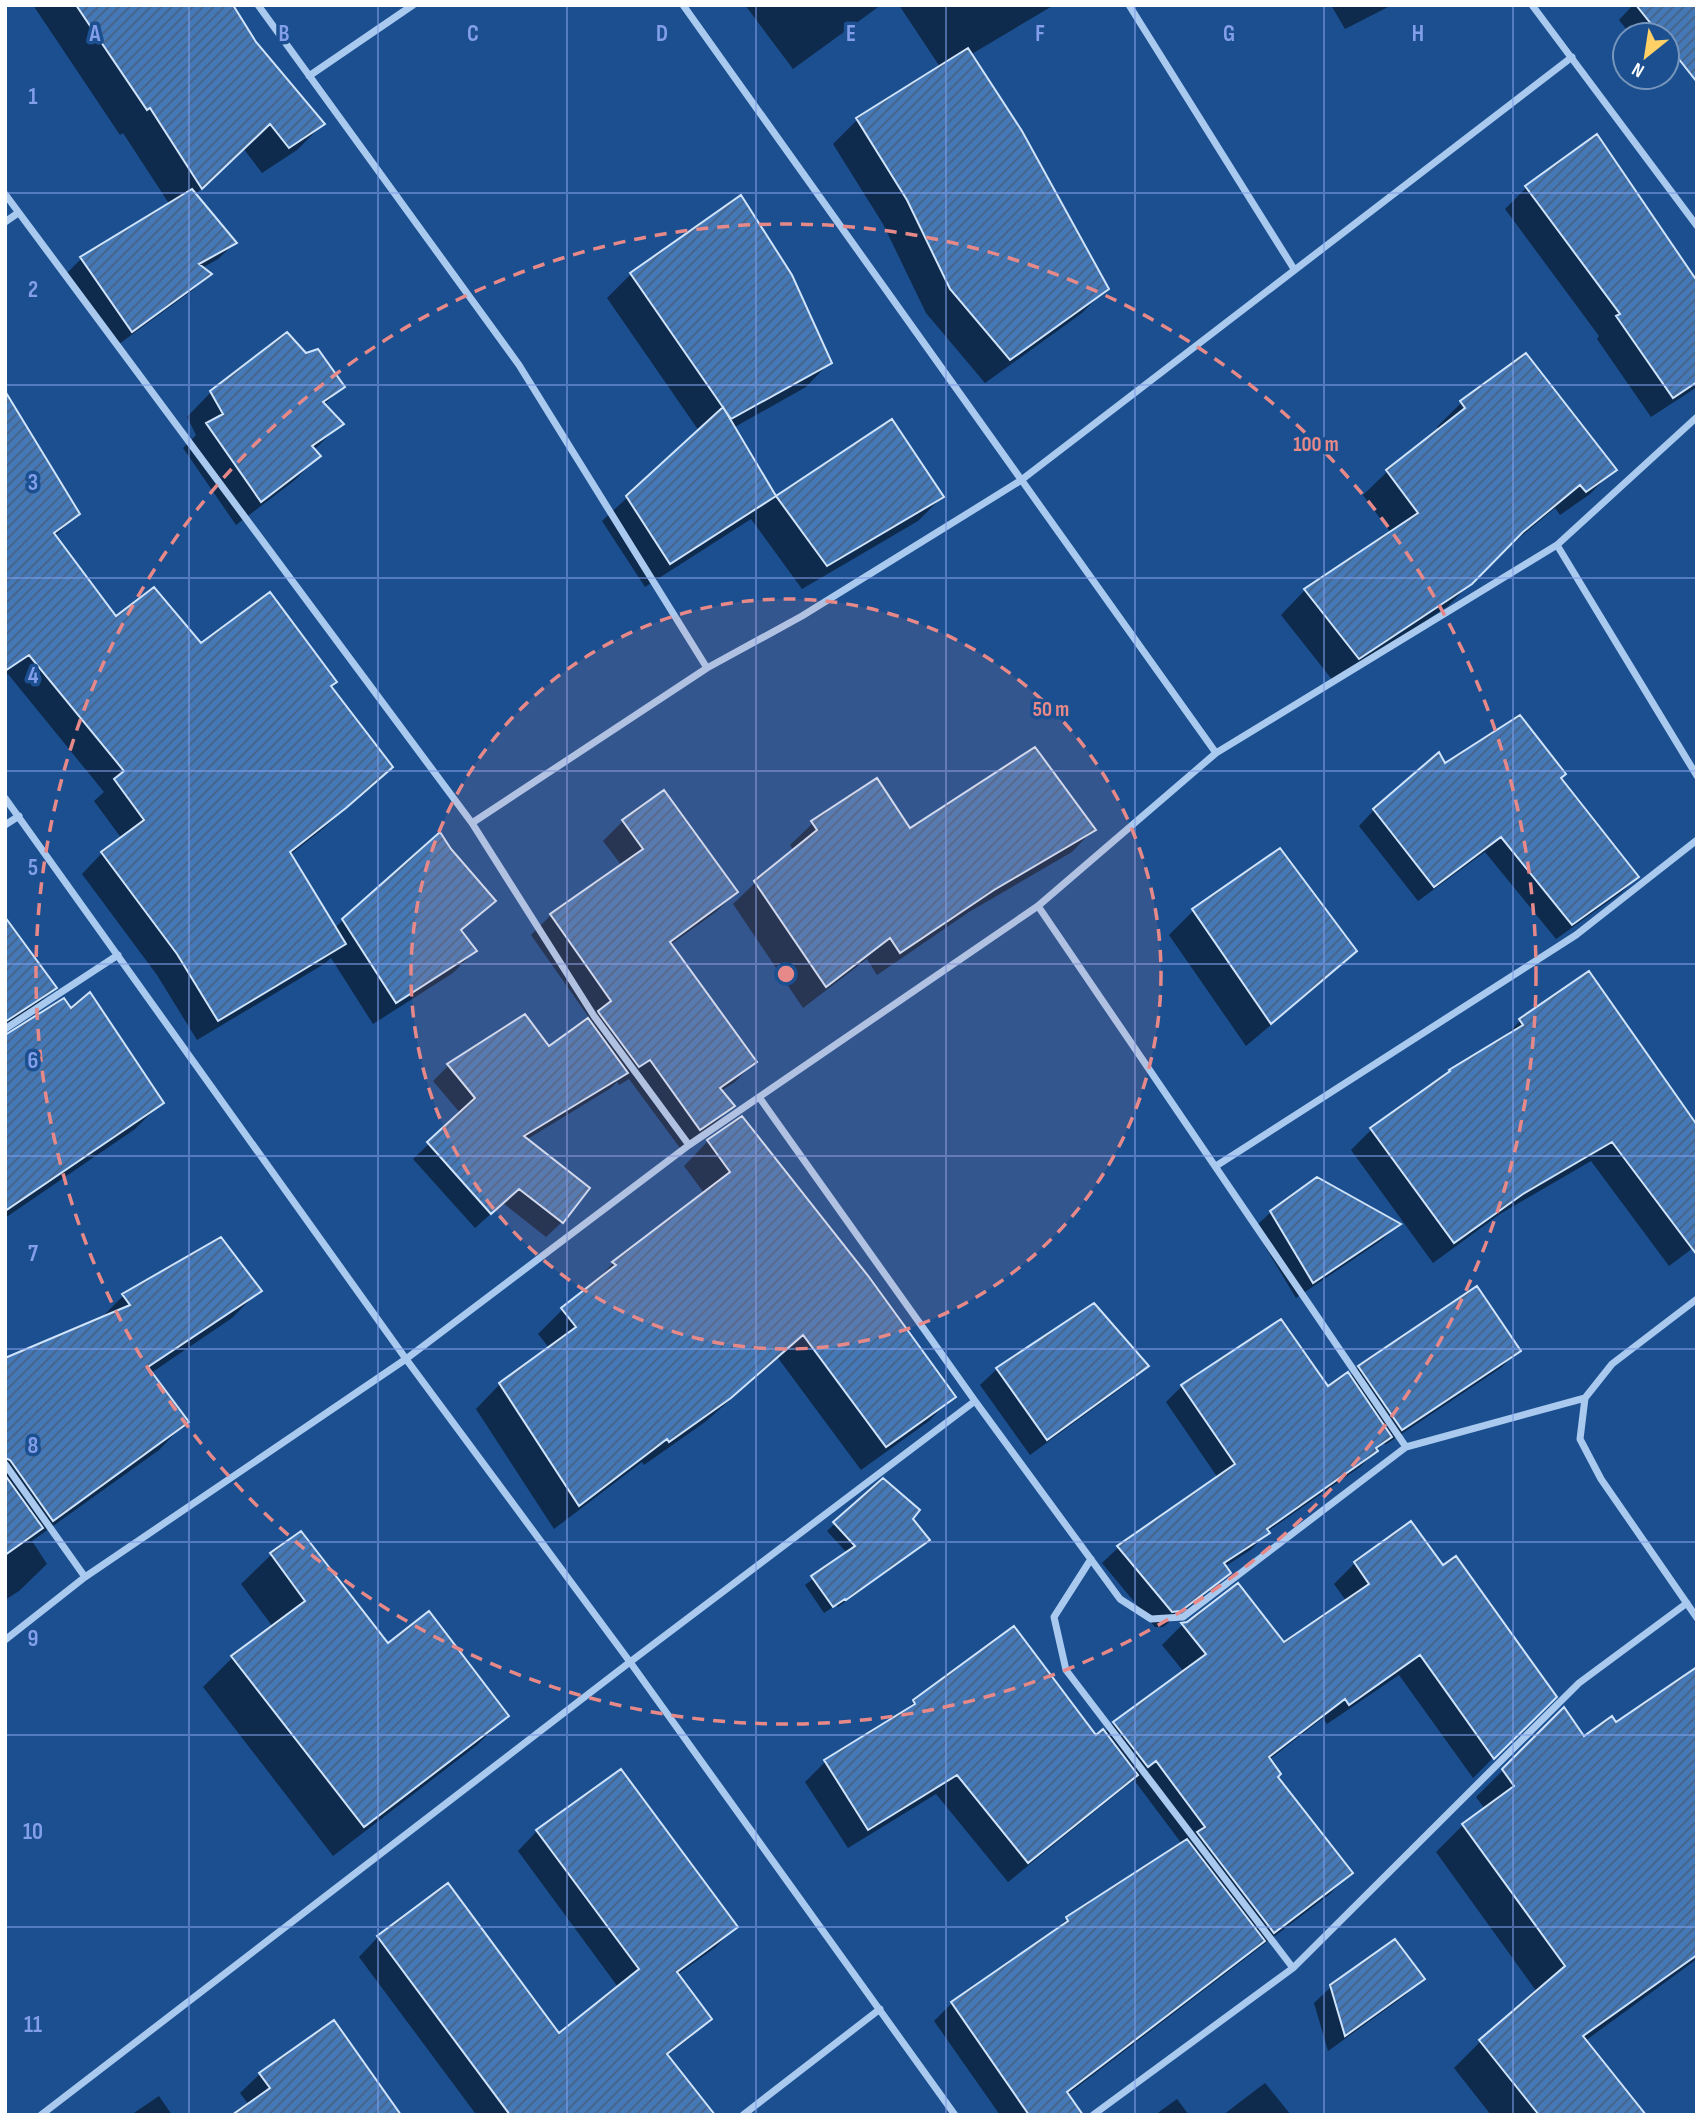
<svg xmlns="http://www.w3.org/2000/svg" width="1702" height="2120" font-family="'Sofia Sans Condensed',sans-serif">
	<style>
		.shadow { fill: #0007 }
		.building { fill: url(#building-hatch); stroke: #cfe3fa; stroke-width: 2 }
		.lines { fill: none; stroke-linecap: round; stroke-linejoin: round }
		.minor { stroke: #a9c9ee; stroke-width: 7 }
		.grid { fill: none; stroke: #839eea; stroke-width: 2; stroke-opacity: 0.55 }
		.ring { fill: none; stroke: #e88989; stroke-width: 3.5; stroke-dasharray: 12 9 }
		.grid-label { font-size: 23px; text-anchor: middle; font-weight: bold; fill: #839eea; stroke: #1b4f8f; stroke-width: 7; stroke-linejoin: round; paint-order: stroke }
		.centre { fill: #e88989; stroke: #1b4f8f; stroke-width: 3.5 }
		.ring-label { font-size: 21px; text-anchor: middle; font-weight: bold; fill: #e88989; stroke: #1b4f8f; stroke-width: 7; stroke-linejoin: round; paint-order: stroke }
	</style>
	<defs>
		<pattern id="building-hatch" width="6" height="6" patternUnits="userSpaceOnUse" patternTransform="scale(1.75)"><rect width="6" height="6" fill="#4478b7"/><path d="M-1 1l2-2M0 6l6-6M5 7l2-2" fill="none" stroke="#486282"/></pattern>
	</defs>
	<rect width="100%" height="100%" fill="#1b4f8f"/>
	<path class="shadow" d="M33 5H231L255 43 323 124 297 150 262 173 243 148 195 195 235 243 218 259 202 268 209 274 193 290 115 347 65 275 81 259 170 205 123 133 120 135Z
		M745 5H881L793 69Z
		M899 5H1054L970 55 1106 289 1082 313 985 383 926 313 883 224 833 144 858 119 940 67Z
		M1331 5H1392L1345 29Z
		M1633 5H1697V40L1667 63V35H1631L1619 20Z
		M1596 137 1697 283V387L1651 417 1597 339 1599 336 1505 209 1526 188Z
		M631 274 830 362 806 387 733 428 775 498 892 422 942 497 918 521 802 589 751 519 645 587 602 521 699 431 607 298Z
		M306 355 342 387 324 405 341 424 314 450 319 456 295 480 236 525 183 448 196 435 187 417 211 392Z
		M1461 403 1614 469 1590 494 1560 515 1555 508 1499 555 1448 606 1334 682 1281 615 1305 590 1391 533 1363 495 1388 471 1439 430 1437 427Z
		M5 423 78 514 55 536 115 618 330 687 391 767 324 828 290 855 335 928 343 920 450 850 494 901 461 932 475 951 453 973 373 1024 331 958 324 964 197 1040 157 975 82 874 102 853 122 839 94 801 104 792 8 674 5 676Z
		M1444 765 1559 778 1637 877 1621 893 1556 939 1485 852 1418 901 1359 826 1374 810Z
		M663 792 736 892 716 912 670 945 754 1062 735 1082 721 1091 732 1106 713 1126 680 1148 629 1079 619 1085 617 1082 611 1088 526 1140 588 1189 562 1222 546 1237 503 1203 475 1228 413 1159 461 1114 433 1081 448 1066 525 1016 549 1048 590 1019 531 935 551 915 622 866 603 841 623 821Z
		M813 823 910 831 1094 829 1072 852 969 912 877 975 867 959 803 1008 733 904 756 882 794 851 790 845Z
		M1194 910 1355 951 1330 975 1246 1046 1169 935Z
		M5 920 54 988 28 1014 5 1029Z
		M71 1011 162 1102 135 1129 5 1218V1035Z
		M1520 1021 1697 1245 1669 1266 1591 1161 1500 1214 1433 1263 1351 1150 1372 1129 1500 1041Z
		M708 1141 953 1397 929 1421 861 1470 778 1358 705 1422 644 1465 642 1462 554 1529 476 1409 500 1384 550 1349 538 1334 562 1310 590 1288 613 1263 704 1193 684 1166Z
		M1271 1212 1398 1225 1382 1240 1296 1298 1254 1228Z
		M259 1291 232 1318 151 1373 186 1422 159 1450 32 1541 47 1564 19 1591 5 1600V1360L98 1321 124 1295Z
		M1093 1305 1146 1366 1130 1382 1030 1455 980 1385 997 1369Z
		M1518 1350 1502 1367 1385 1445 1384 1443 1360 1467 1267 1532 1252 1549 1224 1567 1229 1573 1212 1589 1163 1627H1155L1102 1563 1119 1547 1218 1478 1166 1402 1182 1386 1328 1388 1349 1377 1359 1367Z
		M883 1480 928 1540 838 1607 836 1605 824 1613 805 1585 847 1553 827 1531Z
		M1411 1523 1443 1567 1554 1697 1473 1778 1399 1675 1327 1724 1323 1718 1269 1760 1276 1777 1350 1873 1330 1894 1067 2095 1081 2115H1000L934 2021 952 2003 1050 1935 1067 1919 1182 1844 1134 1780 1008 1882 936 1794 848 1848 805 1782 825 1762 900 1715 914 1702 1014 1628 1096 1737 1104 1733 1114 1723 1184 1672 1162 1645 1182 1625 1187 1623 1284 1645 1347 1602 1334 1584 1355 1563Z
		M301 1534 387 1645 507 1716 477 1745 333 1856 203 1687 233 1657 273 1627 241 1584 271 1555Z
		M1564 1710 1697 1912V1959L1585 2041 1643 2115H1491L1454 2068 1481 2041 1537 1992 1436 1852 1463 1825 1485 1809 1476 1797Z
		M537 1831 735 1927 716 1947 677 1975 710 2019 690 2038 666 2056 700 2115H473L475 2113 359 1957 378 1937 558 2035 618 1987 518 1851Z
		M1422 1979 1406 1995 1328 2051 1314 2003 1331 1987Z
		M260 2074 399 2115 249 2105 240 2093Z
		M1265 2083 1291 2115H1223Z
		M159 2096 172 2115H131Z
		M1177 2099 1189 2115H1155Z"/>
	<path class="building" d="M76 5H233L256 42 325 124 289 148 270 124 202 189 150 108 147 110Z
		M1636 5H1697V82L1667 44V35H1660Z
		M968 48 1022 131 1109 289 1010 360 950 289 907 200 856 118Z
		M1597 134 1697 281V382L1673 398 1616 316 1620 314 1525 186Z
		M192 189 237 243 199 264 212 274 132 332 80 257Z
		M741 195 792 275 832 363 731 419 630 273Z
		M287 332 306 353 318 349 345 387 323 402 344 424 312 446 321 456 261 502 206 423 223 414 210 391Z
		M1526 353 1617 470 1586 492 1580 485 1523 532 1472 584 1359 659 1304 589 1418 513 1386 470 1465 408 1460 401Z
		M5 391 80 514 54 533 116 616 154 587 201 643 270 592 337 682 331 686 393 767 346 808 290 852 346 944 218 1021 177 954 101 852 144 820 114 779 124 771 29 655 5 671Z
		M723 407 776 496 670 564 626 496Z
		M892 419 944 497 827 566 776 496Z
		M1520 715 1566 774 1561 778 1639 877 1572 925 1501 837 1434 887 1373 809 1439 752 1445 763Z
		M1035 747 1096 830 994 890 900 953 890 938 826 987 754 881 817 830 811 821 877 778 910 828Z
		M664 790 738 892 670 942 757 1062 720 1088 735 1106 700 1130 650 1060 639 1067 599 1013 598 1011 611 1001 550 914 643 849 622 820Z
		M440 832 451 849 496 901 461 930 477 951 396 1003 342 919Z
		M1280 848 1357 951 1271 1024 1192 909Z
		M5 917 57 988 5 1022Z
		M1589 971 1697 1125V1255L1612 1142 1523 1194 1454 1243 1370 1128 1450 1071 1449 1070 1523 1025 1519 1019Z
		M90 992 164 1103 5 1211V1035L64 998 71 1008Z
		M525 1014 549 1046 588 1018 628 1073 524 1136 590 1188 563 1223 519 1189 491 1214 427 1142 475 1098 447 1064Z
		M742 1116 869 1277 956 1397 886 1447 803 1335 731 1398 669 1442 667 1439 579 1506 499 1383 576 1327 561 1308 616 1265 612 1262 730 1172 707 1140Z
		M1317 1177 1401 1224 1313 1283 1270 1211Z
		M221 1237 262 1291 148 1367 189 1422 53 1521 10 1460 5 1458V1358L130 1305 122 1294Z
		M1477 1286 1521 1351 1402 1430 1358 1366Z
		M1094 1303 1149 1366 1047 1440 996 1368Z
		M1281 1319 1328 1386 1348 1372 1392 1437 1376 1448 1378 1451 1267 1529 1270 1533 1224 1563 1231 1573 1181 1611 1172 1612 1117 1546 1235 1464 1181 1385Z
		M5 1475 43 1528 5 1555Z
		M883 1478 920 1510 913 1519 930 1540 846 1600 845 1599 833 1607 811 1576 855 1546 833 1522Z
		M1411 1521 1443 1565 1456 1556 1557 1697 1494 1759 1420 1655 1349 1705 1345 1699 1269 1757 1281 1774 1278 1777 1353 1873 1274 1933 1197 1832 1205 1827 1156 1761 1148 1767 1113 1722 1206 1654 1181 1623 1187 1622 1238 1583 1284 1642 1369 1584 1354 1562Z
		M301 1531 388 1643 429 1611 509 1716 364 1827 231 1656 305 1601 270 1553Z
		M1014 1626 1096 1735 1103 1729 1138 1775 1028 1863 957 1775 868 1830 824 1760 915 1704 913 1700Z
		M1697 1667V1955L1583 2036 1646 2115H1539L1479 2040 1565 1966 1462 1824 1514 1786 1502 1769 1564 1707 1584 1736 1612 1716 1616 1722Z
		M621 1769 738 1927 677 1972 712 2019 667 2054 715 2115H510L377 1936 448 1883 559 2033 639 1969 536 1830Z
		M1187 1839 1265 1941 1067 2092 1083 2115H1029L951 2002 1068 1921 1066 1917Z
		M1395 1939 1425 1979 1345 2036 1330 1985Z
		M334 2020 401 2115H232L270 2088 259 2073Z"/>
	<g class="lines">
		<path class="minor" d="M258 5 519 365 707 668
			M683 5 1216 753
			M1129 5 1294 269
			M1532 5 1697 226
			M309 76 413 5
			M5 194 472 823 594 1016 689 1145
			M5 222 18 213
			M1557 545 1697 776
			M5 798 406 1359 630 1662 955 2115
			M472 823 707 668 802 616 1020 481 1572 57
			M5 825 19 816
			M1038 906 1406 1447 1585 1398
			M5 1029 118 955
			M759 1097 975 1401 1120 1599 1151 1619 1183 1617 1406 1447
			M1216 1166 1576 935 1697 840
			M1697 1299 1612 1364 1585 1398 1580 1439 1601 1479 1697 1618
			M5 1464 85 1577
			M1091 1559 1054 1617 1066 1670 1293 1968
			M5 1640 85 1577 406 1359 689 1145 1038 906 1216 753 1557 545 1697 417
			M41 2115 630 1662 975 1401
			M743 2115 880 2009
			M1093 2115 1293 1968 1579 1683 1687 1603"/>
	</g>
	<path class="grid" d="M189 5V2115M378 5V2115M567 5V2115M756 5V2115M946 5V2115M1135 5V2115M1324 5V2115M1513 5V2115M5 193H1697M5 385H1697M5 578H1697M5 771H1697M5 964H1697M5 1156H1697M5 1349H1697M5 1542H1697M5 1735H1697M5 1927H1697"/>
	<circle cx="786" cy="974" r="375" fill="#e88989" fill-opacity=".12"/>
	<g class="ring">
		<circle cx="786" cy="974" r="375"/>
		<circle cx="786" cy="974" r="750"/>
	</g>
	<g class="grid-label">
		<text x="95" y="41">A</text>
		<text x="284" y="41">B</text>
		<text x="473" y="41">C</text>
		<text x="662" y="41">D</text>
		<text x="851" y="41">E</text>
		<text x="1040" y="41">F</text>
		<text x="1229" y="41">G</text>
		<text x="1418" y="41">H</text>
		<text x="33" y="104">1</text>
		<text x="33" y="297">2</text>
		<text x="33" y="490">3</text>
		<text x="33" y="683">4</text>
		<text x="33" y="875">5</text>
		<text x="33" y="1068">6</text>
		<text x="33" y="1261">7</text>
		<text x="33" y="1453">8</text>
		<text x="33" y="1646">9</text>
		<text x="33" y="1839">10</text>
		<text x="33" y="2032">11</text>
	</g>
	<circle cx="786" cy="974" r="10" class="centre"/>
	<g class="ring-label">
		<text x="1316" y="451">100 m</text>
		<text x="1051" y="716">50 m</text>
	</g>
	<rect width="1702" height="2120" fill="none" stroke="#ffffff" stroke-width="14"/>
	<g transform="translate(1646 56) rotate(210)"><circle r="33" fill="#1b4f8f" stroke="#7695bc" stroke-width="2"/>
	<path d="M0-5L12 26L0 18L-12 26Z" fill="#ffd166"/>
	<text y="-10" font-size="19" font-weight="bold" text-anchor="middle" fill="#ffffff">N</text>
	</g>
</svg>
